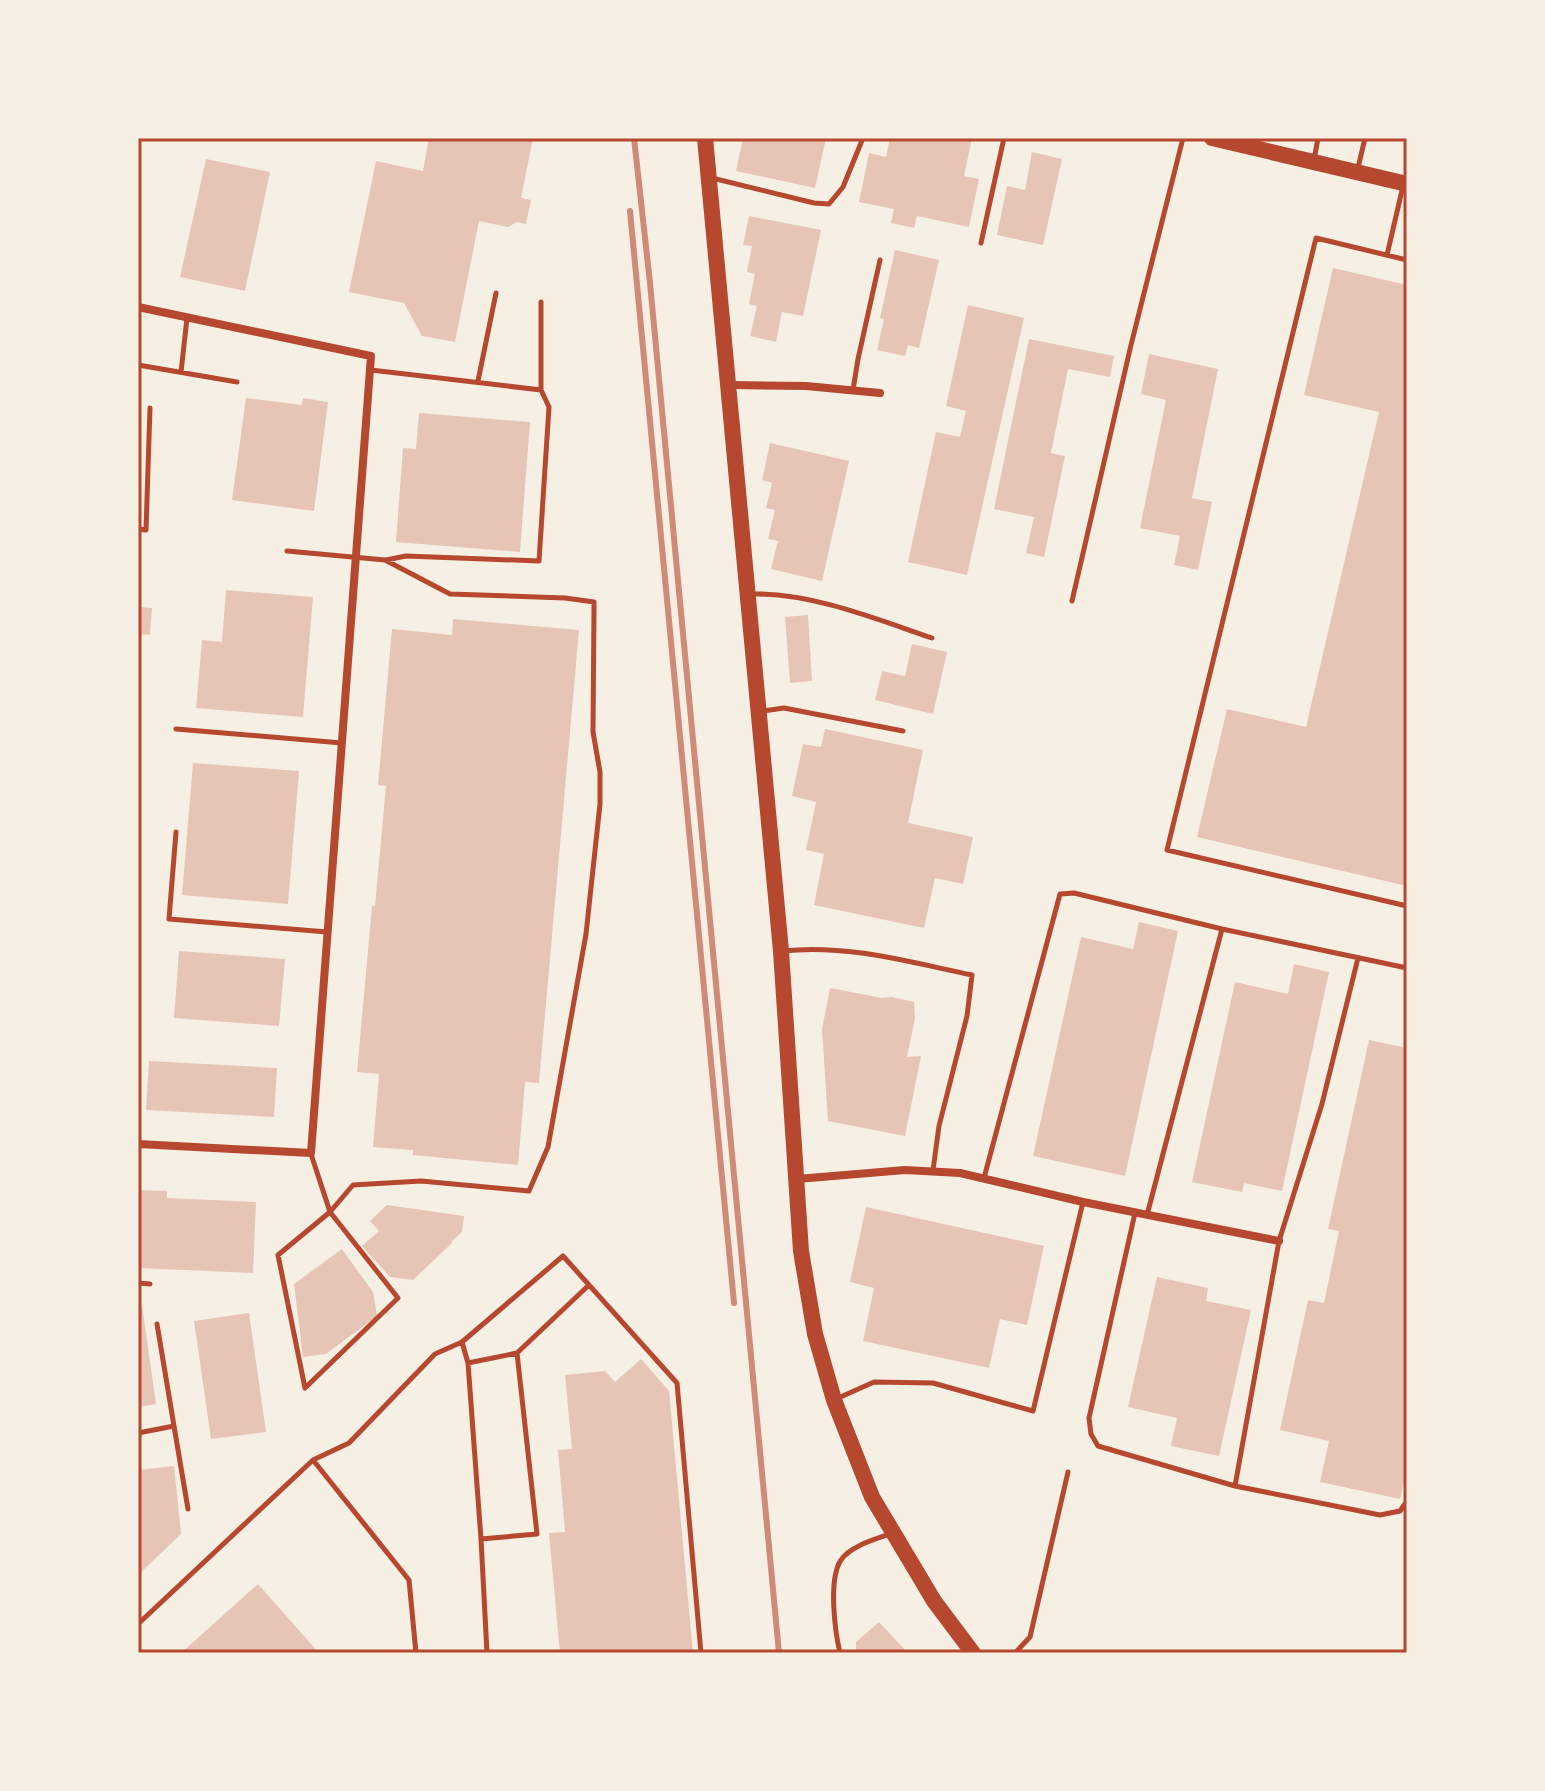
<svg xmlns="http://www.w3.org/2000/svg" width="1545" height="1791" font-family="'Crimson Pro',serif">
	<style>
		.building { fill: #e6c5b7 }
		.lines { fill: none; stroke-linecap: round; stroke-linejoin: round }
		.service { stroke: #b5482f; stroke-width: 5 }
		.minor { stroke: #b5482f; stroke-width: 8 }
		.secondary { stroke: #b5482f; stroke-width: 16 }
		.rail { stroke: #cf8b77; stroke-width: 6 }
		.neatline { fill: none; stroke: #b5482f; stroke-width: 3 }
	</style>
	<rect width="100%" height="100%" fill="#f6efe4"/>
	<path class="building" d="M429 138H533L521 198 531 200 526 224 517 222 508 227 479 221 455 342 422 336 404 303 349 292 376 161 423 171Z
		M743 138H826L815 188 736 171Z
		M890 138H972L964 176 979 179 969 227 917 216 914 228 891 223 894 209 859 202 869 153 886 157Z
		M1032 152 1062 159 1043 245 997 235 1007 186 1025 190Z
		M206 159 270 172 245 291 180 277Z
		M749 216 821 230 803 316 782 312 776 342 750 336 757 306 749 304 755 274 747 272 752 246 743 245Z
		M895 250 939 260 919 348 908 345 905 356 877 350 884 319 880 318Z
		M1333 268 1407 285V886L1197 837 1227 709 1306 727 1379 412 1304 395Z
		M968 305 1024 318 967 575 908 562 936 432 960 437 966 411 946 406Z
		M1029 339 1114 356 1110 377 1068 369 1051 453 1065 456 1044 557 1026 553 1034 517 994 509Z
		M1149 354 1218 369 1192 498 1212 502 1198 570 1174 565 1180 536 1140 528 1166 400 1141 394Z
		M246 398 302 405 303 398 328 402 314 511 232 500Z
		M419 413 530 422 520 552 396 542 403 448 416 449Z
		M770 443 849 461 822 581 771 569 778 541 768 539 775 510 766 508 772 483 762 480Z
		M226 590 313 597 303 717 196 708 202 640 222 642Z
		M138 607 152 608 150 635 138 634Z
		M808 615 812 681 790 683 785 617Z
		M453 619 579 630 539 1083 525 1082 518 1165 413 1155V1150L373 1147 379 1074 357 1072 372 906H375L386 786 378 785 392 629 452 635Z
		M912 644 947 652 933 714 875 700 882 671 905 676Z
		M825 729 923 750 908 823 973 837 963 884 935 878 924 928 814 905 824 854 806 850 816 802 792 796 803 744 821 747Z
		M193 763 299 771 288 904 182 895Z
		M1139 922 1178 931 1125 1176 1033 1156 1081 937 1133 949Z
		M179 951 285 959 279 1026 174 1018Z
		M1294 964 1329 972 1282 1191 1244 1183 1242 1192 1192 1182 1235 982 1288 994Z
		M830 988 882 998 892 997 914 1002 915 1019 907 1057 921 1056 905 1136 828 1121 822 1029Z
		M1369 1040 1407 1048V1469L1400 1499 1320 1482 1329 1441 1280 1430 1308 1300 1324 1303 1339 1231 1328 1229Z
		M149 1061 277 1068 274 1117 146 1110Z
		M138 1190 167 1191V1198L256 1202 253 1273 138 1268Z
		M387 1205 464 1216 462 1232 452 1241 451 1244 413 1280 390 1277 362 1246 379 1231 370 1221Z
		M866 1207 1044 1246 1027 1325 1000 1319 989 1368 863 1341 874 1288 850 1282Z
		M342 1249 373 1292 377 1316 326 1354 303 1357 294 1284Z
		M1157 1277 1208 1288 1206 1301 1251 1310 1219 1456 1171 1446 1177 1418 1128 1407Z
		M142 1305 156 1404 138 1407V1306Z
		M249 1313 266 1432 211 1439 194 1321Z
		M641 1359 669 1391 693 1653H560L549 1533 565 1532 558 1450 572 1449 565 1375 605 1371 615 1382Z
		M174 1466 181 1534 138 1575V1470Z
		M258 1584 319 1653H181Z
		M879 1622 908 1653H856V1642Z"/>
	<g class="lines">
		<path class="service" d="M1314 160 1318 138
			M1358 168 1365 138
			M712 178 814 203 829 204 843 187 863 138
			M981 243 1004 138
			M1387 255 1403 186
			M1407 260 1316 238 1167 850 1407 906
			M138 365 237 382
			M371 370 541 390V302
			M181 372 187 318
			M478 381 496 293
			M853 390 858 359 880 260
			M138 529 146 530 150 408
			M287 551 385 560 450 594 565 598 594 602V609L593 732 600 772V804L586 934 548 1147 529 1191 421 1181 353 1185 330 1212 398 1298 305 1388 278 1255 330 1212 311 1154
			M386 560 406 556 539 561 549 407 541 390
			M753 594C812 593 876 619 932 638
			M1072 601 1131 345 1183 138
			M763 711 784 708 903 731
			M176 729 342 743
			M176 832 169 919 327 932
			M1222 929 1407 968
			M783 951C847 944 909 962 972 975L967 1016 939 1126 933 1170
			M984 1178 1060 894 1074 893 1222 929 1147 1215
			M1135 1213 1089 1418 1091 1434 1098 1446 1235 1486 1380 1515 1400 1511 1407 1501
			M138 1283 150 1284
			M157 1324 174 1426
			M468 1363 517 1353
			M836 1399 874 1382 933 1383 1033 1411 1083 1202
			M138 1433 174 1426 188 1509
			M313 1460 349 1443 435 1354 462 1342
			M1235 1486 1279 1241 1322 1104 1358 958
			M481 1539 537 1534 517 1353 589 1285
			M138 1624 313 1460 409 1580 416 1653
			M487 1653 481 1539 468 1363 462 1342 563 1256 677 1383 701 1653
			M840 1653C835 1632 828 1579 841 1560 850 1546 876 1539 890 1534
			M1015 1653 1030 1637 1068 1472"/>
		<path class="minor" d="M138 307 371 356 311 1153 138 1144
			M729 385 806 386 880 393
			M797 1179 905 1170 960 1173 1083 1202 1279 1241"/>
		<path class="secondary" d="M705 138 781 951 801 1251 815 1334 834 1400 872 1497 934 1601 973 1653
			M1212 138 1407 184"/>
		<path class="rail" d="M634 138 650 283 779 1653
			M630 211 734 1303"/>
	</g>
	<rect width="1545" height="1791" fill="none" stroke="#f6efe4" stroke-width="280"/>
	<rect x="140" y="140" width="1265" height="1511" class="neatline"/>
</svg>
